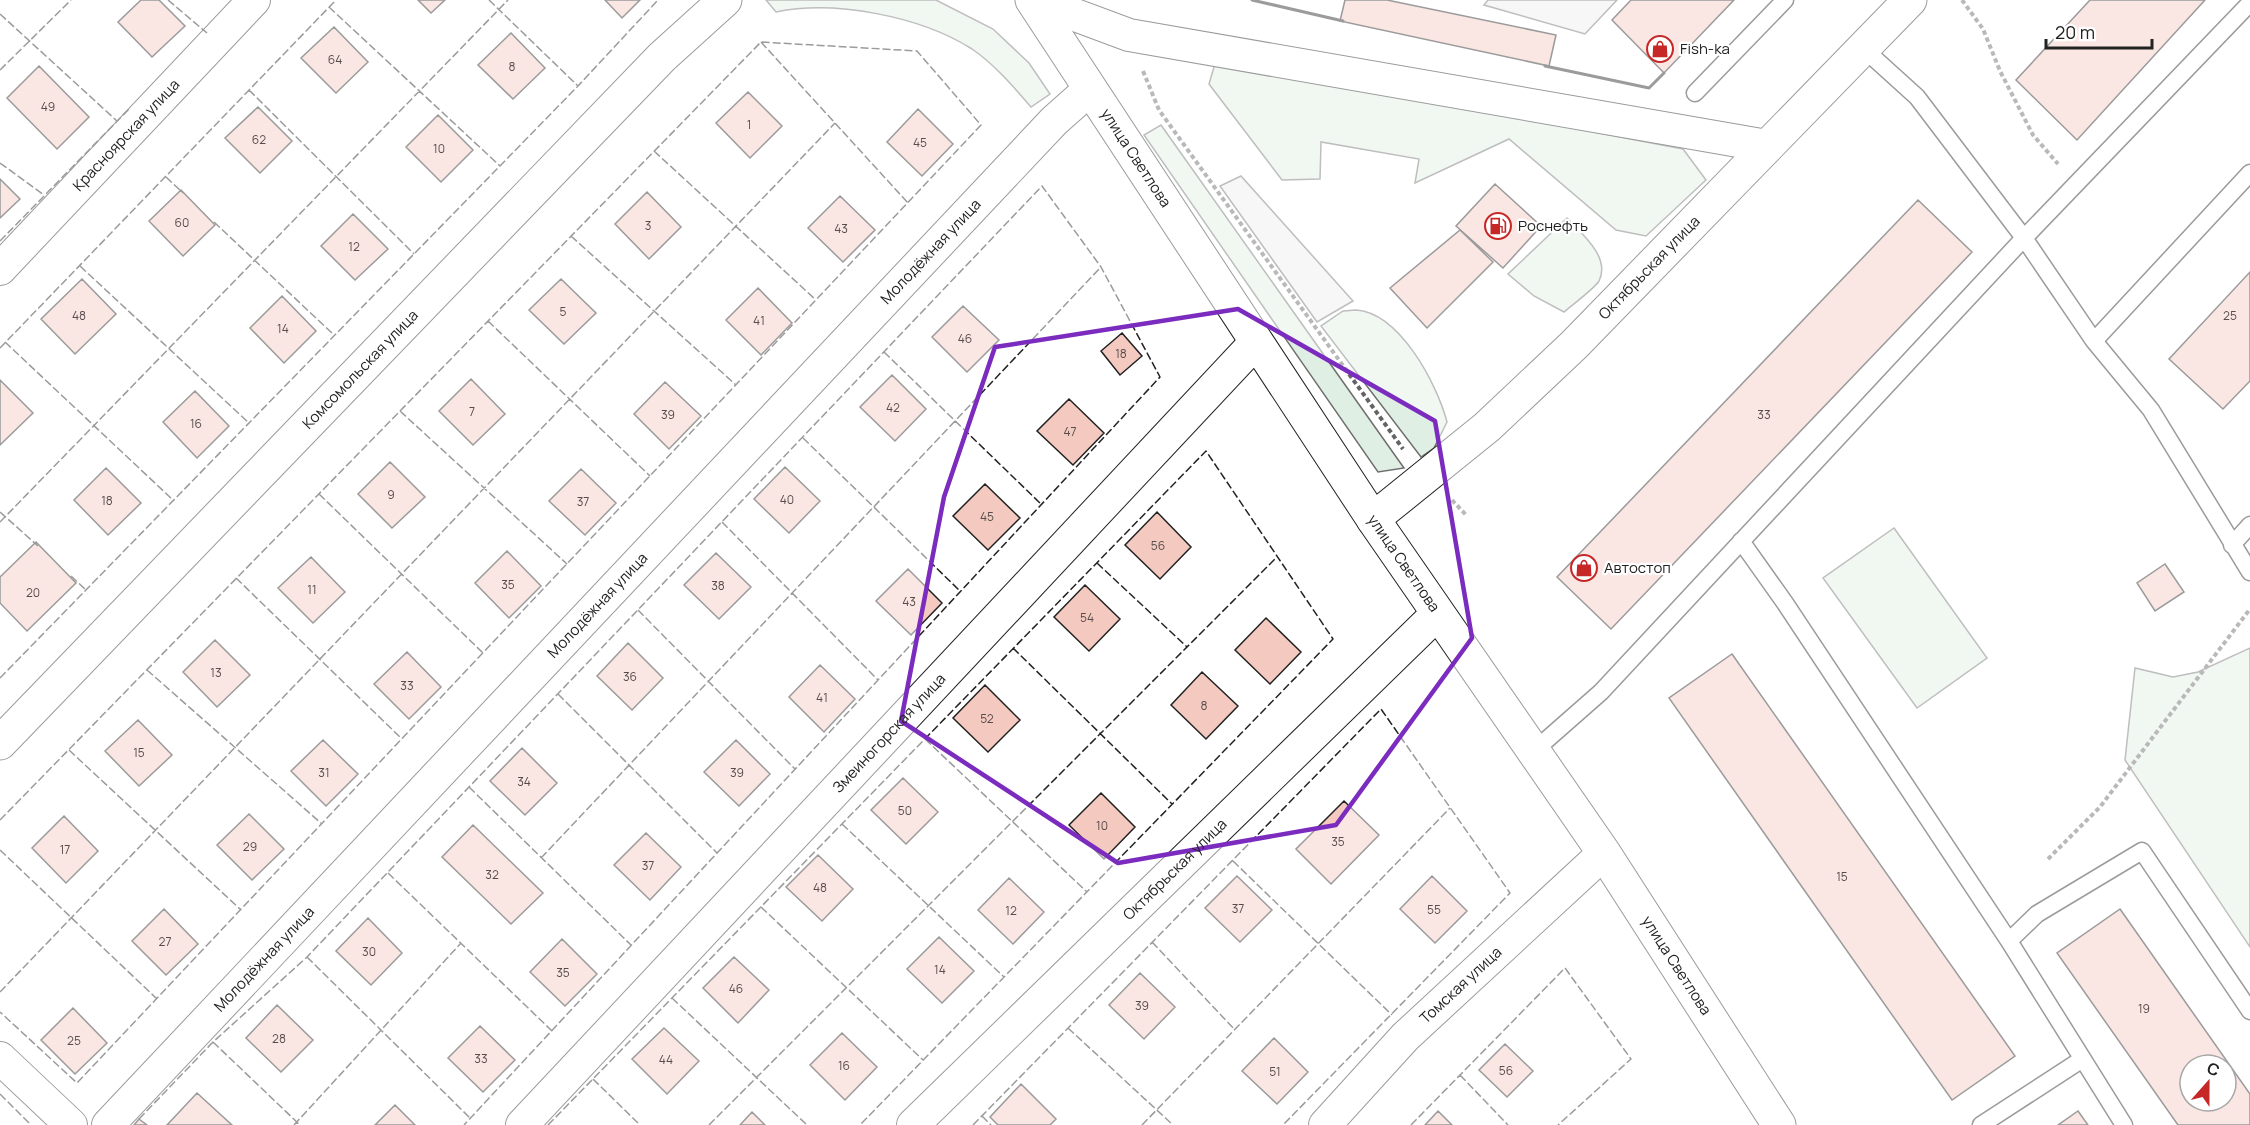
<svg xmlns="http://www.w3.org/2000/svg" width="2250" height="1125" font-family="Manrope,sans-serif">
	<style>
		.green { fill: #e0efe3; stroke: #6f6f6f; stroke-width: 1.5 }
		.parking { fill: #ededed; stroke: #6f6f6f; stroke-width: 1.5 }
		.building { fill: #f3c9c0; stroke: #222; stroke-width: 1.5; fill-rule: evenodd }
		.lines { fill: none; stroke-linecap: round; stroke-linejoin: round }
		.lane-casing { stroke: #222; stroke-width: 19 }
		.street-casing { stroke: #222; stroke-width: 34 }
		.secondary-casing { stroke: #222; stroke-width: 35 }
		.path { stroke: #646464; stroke-width: 4; stroke-dasharray: 4.5 3; stroke-linecap: butt }
		.lane { stroke: #fff; stroke-width: 16 }
		.street { stroke: #fff; stroke-width: 32 }
		.secondary { stroke: #fff; stroke-width: 33 }
		.fence { stroke: #222; stroke-width: 1.5; stroke-dasharray: 8 3; stroke-linecap: butt }
		.wall { stroke: #222; stroke-width: 3 }
		.marked { fill: none; stroke: #7b2cbf; stroke-width: 4.5; stroke-linejoin: round }
		.labels { text-anchor: middle; stroke-width: 4.5; stroke-linejoin: round; paint-order: stroke }
		.number-label { font-size: 12px; fill: #564c4a }
		.poi-label { font-size: 15px; fill: #222; stroke: #fff; text-anchor: start }
		.street-label { font-size: 15px; fill: #222; stroke: #fff }
	</style>
	<rect width="100%" height="100%" fill="#fff"/>
	<path class="green" d="M766 0H936L993 29 1029 63 1050 94 1031 107C1013 86 994 64 972 49 920 16 835 0 776 12Z
		M1216 60 1683 149 1706 180 1646 236 1616 230 1509 139 1415 183 1419 159 1321 142 1320 179 1282 180 1209 84Z
		M1161 125 1404 468 1378 472 1144 135Z
		M1567 218C1581 233 1611 257 1599 281 1594 289 1572 305 1564 312L1534 296 1508 274Z
		M1356 310C1400 313 1437 384 1447 422L1434 448 1421 457 1321 326 1343 311Z
		M1894 528 1987 658 1917 708 1823 578Z
		M2250 648V947L2125 760 2135 668 2173 677 2198 672Z"/>
	<path class="parking" d="M1488 0H1617L1585 34 1484 5Z
		M1241 176 1353 301 1317 322 1220 186Z"/>
	<path class="building" d="M141 0H159L185 26 152 57 118 22Z
		M418 0H445L431 13Z
		M605 0H640L622 18Z
		M1345 0H1387L1556 35 1549 66 1340 21Z
		M1631 0H1734L1664 73 1612 20Z
		M2090 0H2205L2077 140 2016 80Z
		M334 27 368 62 336 93 301 58Z
		M511 33 545 68 513 99 478 65Z
		M39 66 89 117 57 149 7 98Z
		M748 92 782 126 750 158 716 123Z
		M258 107 292 141 260 173 225 138Z
		M918 109 953 144 922 176 887 142Z
		M438 115 473 150 441 182 406 147Z
		M0 179 20 199 0 218Z
		M1495 184 1541 226 1503 268 1456 226Z
		M181 190 215 225 183 256 149 221Z
		M647 192 681 227 649 259 615 224Z
		M840 196 875 230 843 262 808 228Z
		M1918 200 1972 252 1611 629 1557 577Z
		M353 214 388 249 355 280 321 246Z
		M1460 230 1493 262 1427 328 1390 288Z
		M2250 272V381L2223 409 2169 359Z
		M82 279 116 314 75 354 41 319Z
		M561 279 596 313 564 344 529 310Z
		M758 288 792 323 761 355 726 320Z
		M282 296 316 331 284 363 250 328Z
		M963 306 999 340 967 372 932 337Z
		M1122 333 1142 356 1120 375 1101 351Z
		M892 375 926 409 895 441 860 407Z
		M471 379 505 414 473 445 439 411Z
		M0 380 33 413 0 445Z
		M665 382 701 416 669 449 634 414Z
		M195 391 229 426 197 458 163 422Z
		M1069 399 1104 433 1073 465 1037 431Z
		M390 462 425 497 392 528 358 494Z
		M785 467 820 501 789 533 754 499Z
		M106 468 141 503 108 535 74 500Z
		M581 469 616 503 585 535 549 501Z
		M985 484 1020 518 988 550 953 516Z
		M1157 512 1191 547 1160 579 1125 545Z
		M36 542 76 583 27 631 0 603V577Z
		M507 551 541 586 509 618 475 583Z
		M716 553 751 587 719 619 684 585Z
		M311 557 345 592 313 623 278 588Z
		M2165 564 2184 592 2155 611 2137 583Z
		M908 569 942 603 911 635 876 601Z
		M1085 585 1120 619 1089 651 1054 617Z
		M1266 618 1301 652 1270 684 1235 650Z
		M215 640 250 675 217 707 183 672Z
		M628 643 663 678 632 710 597 676Z
		M407 652 441 687 409 719 374 684Z
		M1732 654 2015 1056 1952 1100 1669 698Z
		M820 665 855 699 824 732 789 697Z
		M1202 672 1238 706 1206 739 1171 705Z
		M985 685 1020 720 988 752 953 718Z
		M138 720 172 755 139 786 105 751Z
		M323 740 358 774 326 806 291 771Z
		M736 740 770 774 739 806 704 772Z
		M522 748 557 783 525 815 490 781Z
		M903 778 938 812 906 844 871 810Z
		M1101 793 1135 827 1104 859 1069 825Z
		M1344 801 1379 835 1331 884 1296 849Z
		M249 814 284 849 252 880 217 845Z
		M64 816 98 851 66 883 32 848Z
		M473 825 543 893 511 924 442 857Z
		M646 833 681 867 650 900 614 865Z
		M818 855 853 889 822 921 786 887Z
		M1237 876 1272 910 1240 942 1205 908Z
		M1432 876 1467 911 1435 943 1400 909Z
		M1009 878 1044 912 1013 944 978 910Z
		M164 909 198 944 166 975 132 941Z
		M2120 909 2250 1094V1125H2178L2057 953ZM2190 1065H2226V1101H2190Z
		M368 918 402 953 371 985 336 951Z
		M939 937 974 971 942 1003 907 969Z
		M562 939 597 974 565 1006 530 972Z
		M734 957 769 990 738 1023 703 988Z
		M1140 973 1175 1007 1144 1039 1109 1005Z
		M277 1005 313 1040 281 1072 246 1038Z
		M73 1008 107 1043 75 1074 41 1040Z
		M480 1026 515 1060 483 1092 448 1058Z
		M664 1028 699 1061 667 1094 632 1059Z
		M842 1033 877 1067 845 1100 810 1065Z
		M1274 1038 1308 1072 1277 1104 1242 1071Z
		M1505 1044 1533 1071 1507 1097 1479 1070Z
		M1021 1084 1056 1119 1050 1125H998L990 1117Z
		M197 1093 232 1125H167Z
		M395 1105 415 1125H375Z
		M1438 1111 1452 1125H1425Z
		M2078 1111 2088 1125H2058Z
		M752 1112 765 1125H740Z
		M139 1119 147 1125H134Z"/>
	<g class="lines">
		<defs>
			<path id="lane" d="M1864 49 1917 97 2024 238 2094 341 2151 410 2250 572
				M1695 93 1785 0
				M2094 341 2250 173
				M1741 541 1785 603 2009 941 2124 1125
				M2232 545 2250 525
				M1535 750 1601 692 2024 238 2250 3
				M2009 941 2037 914 2142 851 2250 1011
				M1981 1125 2081 1060"/>
			<g id="street">
				<path d="M1035 0 1129 35 1767 146"/>
				<path id="s1" d="M0 269 254 0"/>
				<path d="M0 1058 71 1125"/>
				<path id="s2" d="M108 1125 1054 121 1090 89"/>
				<path id="s3" d="M522 1125 1256 342"/>
				<path id="s4" d="M913 1125 1437 614"/>
				<path id="s5" d="M1325 1125 1405 1037 1604 853"/>
			</g>
			<g id="secondary">
				<path id="s6" d="M1032 0 1373 519 1604 853 1779 1125"/>
				<path id="s7" d="M1373 519 1487 427 1574 345 1910 0"/>
				<path id="s8" d="M0 743 662 57 725 0"/>
			</g>
		</defs>
		<use href="#lane" class="lane-casing"/>
		<use href="#street" class="street-casing"/>
		<use href="#secondary" class="secondary-casing"/>
		<path class="path" d="M1962 0 1983 29 2000 71 2033 135 2058 164
			M1143 71 1159 110 1403 449
			M1452 500 1466 515
			M2048 859 2100 807 2250 609"/>
		<use href="#lane" class="lane"/>
		<use href="#street" class="street"/>
		<use href="#secondary" class="secondary"/>
		<path class="fence" d="M168 0 207 33
			M489 0 578 86
			M329 7 500 166
			M0 14 117 121
			M761 42 908 203
			M0 70 71 0
			M249 90 414 254
			M654 151 816 300
			M0 163 44 195
			M166 177 183 193
			M214 222 334 335
			M571 236 736 385
			M0 241 130 108
			M80 266 249 423
			M488 321 650 476
			M5 342 173 500
			M0 348 336 0
			M884 352 1041 504
			M400 411 567 564
			M803 438 960 591
			M319 494 483 653
			M0 512 38 546
			M0 522 508 0
			M722 522 878 680
			M1097 563 1187 647
			M71 576 85 589
			M236 578 402 739
			M638 610 795 769
			M1013 648 1172 804
			M147 670 322 824
			M0 678 578 86 658 0
			M558 694 717 853
			M925 739 1087 892
			M69 750 241 910
			M469 787 631 945
			M0 820 761 42 917 51 981 125 77 1083 0 1012
			M842 824 1004 977
			M0 850 157 999
			M541 858 1101 267
			M1233 861 1392 1015
			M388 873 552 1031
			M761 907 923 1060
			M1152 942 1235 1030
			M307 957 470 1118
			M0 992 835 123
			M672 998 807 1125
			M1068 1028 1173 1125
			M213 1042 300 1125
			M1460 1075 1508 1125
			M593 1079 640 1125
			M0 1094 31 1125
			M982 1116 991 1125
			M139 1119 213 1042 307 957 1042 186 1101 267 1160 377 464 1125
			M294 1125 461 943
			M548 1125 1206 451 1333 639 860 1125
			M709 1125 1277 557
			M973 1125 1381 709 1510 893 1283 1125
			M1142 1125 1450 808
			M1411 1125 1565 968 1631 1059 1558 1125"/>
		<path class="wall" d="M1252 0 1343 21
			M1545 66 1649 88 1664 73"/>
	</g>
	<path d="M0 0H2250V1125H0ZM1238 309 1435 421 1472 638 1336 825 1118 863 901 721 944 497 995 347Z" fill="#fff" fill-opacity=".55" fill-rule="evenodd"/>
	<path class="marked" d="M1238 309 1435 421 1472 638 1336 825 1118 863 901 721 944 497 995 347Z"/>
	<defs>
		<symbol id="shop-ring" viewBox="-11 -11 22 22"><circle r="9.5" fill="#fff" stroke="#c62828" stroke-width="1.5"/><path d="M-5-2.5h2.3a2.7 3.5 0 0 1 5.4 0H5L5.5 6h-11ZM-1.5-2.5h3a1.5 2.3 0 0 0-3 0Z" fill="#c62828"/></symbol>
		<symbol id="fuel-ring" viewBox="-11 -11 22 22"><circle r="9.5" fill="#fff" stroke="#c62828" stroke-width="1.5"/><path d="M-5.5-6h7V0h2V4h1.3V-2.5L3-4.5l.8-.8L6-3V5H2.5V1h-1V6h-7ZM-4.2-4.7v3.2H.2V-4.7Z" fill="#c62828"/></symbol>
	</defs>
	<g fill-rule="evenodd">
		<use href="#shop-ring" x="1645" y="34" width="30" height="30"/>
		<use href="#fuel-ring" x="1483" y="211" width="30" height="30"/>
		<use href="#shop-ring" x="1569" y="553" width="30" height="30"/>
	</g>
	<g class="labels">
		<g class="number-label">
			<text x="335" y="64">64</text>
			<text x="512" y="71">8</text>
			<text x="48" y="111">49</text>
			<text x="749" y="129">1</text>
			<text x="259" y="144">62</text>
			<text x="920" y="147">45</text>
			<text x="439" y="153">10</text>
			<text x="182" y="227">60</text>
			<text x="648" y="230">3</text>
			<text x="841" y="233">43</text>
			<text x="354" y="251">12</text>
			<text x="563" y="316">5</text>
			<text x="79" y="320">48</text>
			<text x="2230" y="320">25</text>
			<text x="759" y="325">41</text>
			<text x="283" y="333">14</text>
			<text x="965" y="343">46</text>
			<text x="1121" y="358">18</text>
			<text x="893" y="412">42</text>
			<text x="472" y="416">7</text>
			<text x="668" y="419">39</text>
			<text x="1764" y="419">33</text>
			<text x="196" y="428">16</text>
			<text x="1070" y="436">47</text>
			<text x="391" y="499">9</text>
			<text x="787" y="504">40</text>
			<text x="107" y="505">18</text>
			<text x="583" y="506">37</text>
			<text x="987" y="521">45</text>
			<text x="1158" y="550">56</text>
			<text x="508" y="589">35</text>
			<text x="718" y="590">38</text>
			<text x="312" y="594">11</text>
			<text x="33" y="597">20</text>
			<text x="909" y="606">43</text>
			<text x="1087" y="622">54</text>
			<text x="216" y="677">13</text>
			<text x="630" y="681">36</text>
			<text x="407" y="690">33</text>
			<text x="822" y="702">41</text>
			<text x="1204" y="710">8</text>
			<text x="987" y="723">52</text>
			<text x="139" y="757">15</text>
			<text x="324" y="777">31</text>
			<text x="737" y="777">39</text>
			<text x="524" y="786">34</text>
			<text x="905" y="815">50</text>
			<text x="1102" y="830">10</text>
			<text x="1338" y="846">35</text>
			<text x="250" y="851">29</text>
			<text x="65" y="854">17</text>
			<text x="648" y="870">37</text>
			<text x="492" y="879">32</text>
			<text x="1842" y="881">15</text>
			<text x="820" y="892">48</text>
			<text x="1238" y="913">37</text>
			<text x="1434" y="914">55</text>
			<text x="1011" y="915">12</text>
			<text x="165" y="946">27</text>
			<text x="369" y="956">30</text>
			<text x="940" y="974">14</text>
			<text x="563" y="977">35</text>
			<text x="736" y="993">46</text>
			<text x="1142" y="1010">39</text>
			<text x="2144" y="1013">19</text>
			<text x="279" y="1043">28</text>
			<text x="74" y="1045">25</text>
			<text x="481" y="1063">33</text>
			<text x="666" y="1064">44</text>
			<text x="844" y="1070">16</text>
			<text x="1506" y="1075">56</text>
			<text x="1275" y="1076">51</text>
		</g>
		<g class="poi-label">
			<text x="1680" y="54">Fish-ka</text>
			<text x="1518" y="231">Роснефть</text>
			<text x="1604" y="573">Автостоп</text>
		</g>
		<g class="street-label">
			<text dy="5" stroke="none"><textPath href="#s1" startOffset="184">Красноярская улица</textPath></text>
			<text dy="5" stroke="none"><textPath href="#s6" startOffset="189">улица Светлова</textPath></text>
			<text dy="5" stroke="none"><textPath href="#s2" startOffset="1200">Молодёжная улица</textPath></text>
			<text dy="5" stroke="none"><textPath href="#s7" startOffset="374">Октябрьская улица</textPath></text>
			<text dy="5" stroke="none"><textPath href="#s8" startOffset="519">Комсомольская улица</textPath></text>
			<text dy="5" stroke="none"><textPath href="#s6" startOffset="675">улица Светлова</textPath></text>
			<text dy="5" stroke="none"><textPath href="#s2" startOffset="714">Молодёжная улица</textPath></text>
			<text dy="5" stroke="none"><textPath href="#s3" startOffset="537">Змеиногорская улица</textPath></text>
			<text dy="5" stroke="none"><textPath href="#s4" startOffset="366">Октябрьская улица</textPath></text>
			<text dy="5" stroke="none"><textPath href="#s2" startOffset="228">Молодёжная улица</textPath></text>
			<text dy="5" stroke="none"><textPath href="#s6" startOffset="1161">улица Светлова</textPath></text>
			<text dy="5" stroke="none"><textPath href="#s5" startOffset="195">Томская улица</textPath></text>
		</g>
	</g>
	<g transform="translate(2208 1083) rotate(21)"><circle r="28" fill="#ffffff" stroke="#a7a7a7" stroke-width="1.5"/>
	<path d="M0-4.5L10 22L0 15L-10 22Z" fill="#c62828"/>
	<text y="-9" font-size="16" font-weight="bold" text-anchor="middle" fill="#222222">С</text>
	</g>
	<path d="M2046 39v9h106v-9" fill="none" stroke="#222222" stroke-width="3"/>
	<text x="2055" y="39" font-size="18" fill="#222222" stroke="#ffffff" stroke-width="4.5" paint-order="stroke">20 m</text>
</svg>
